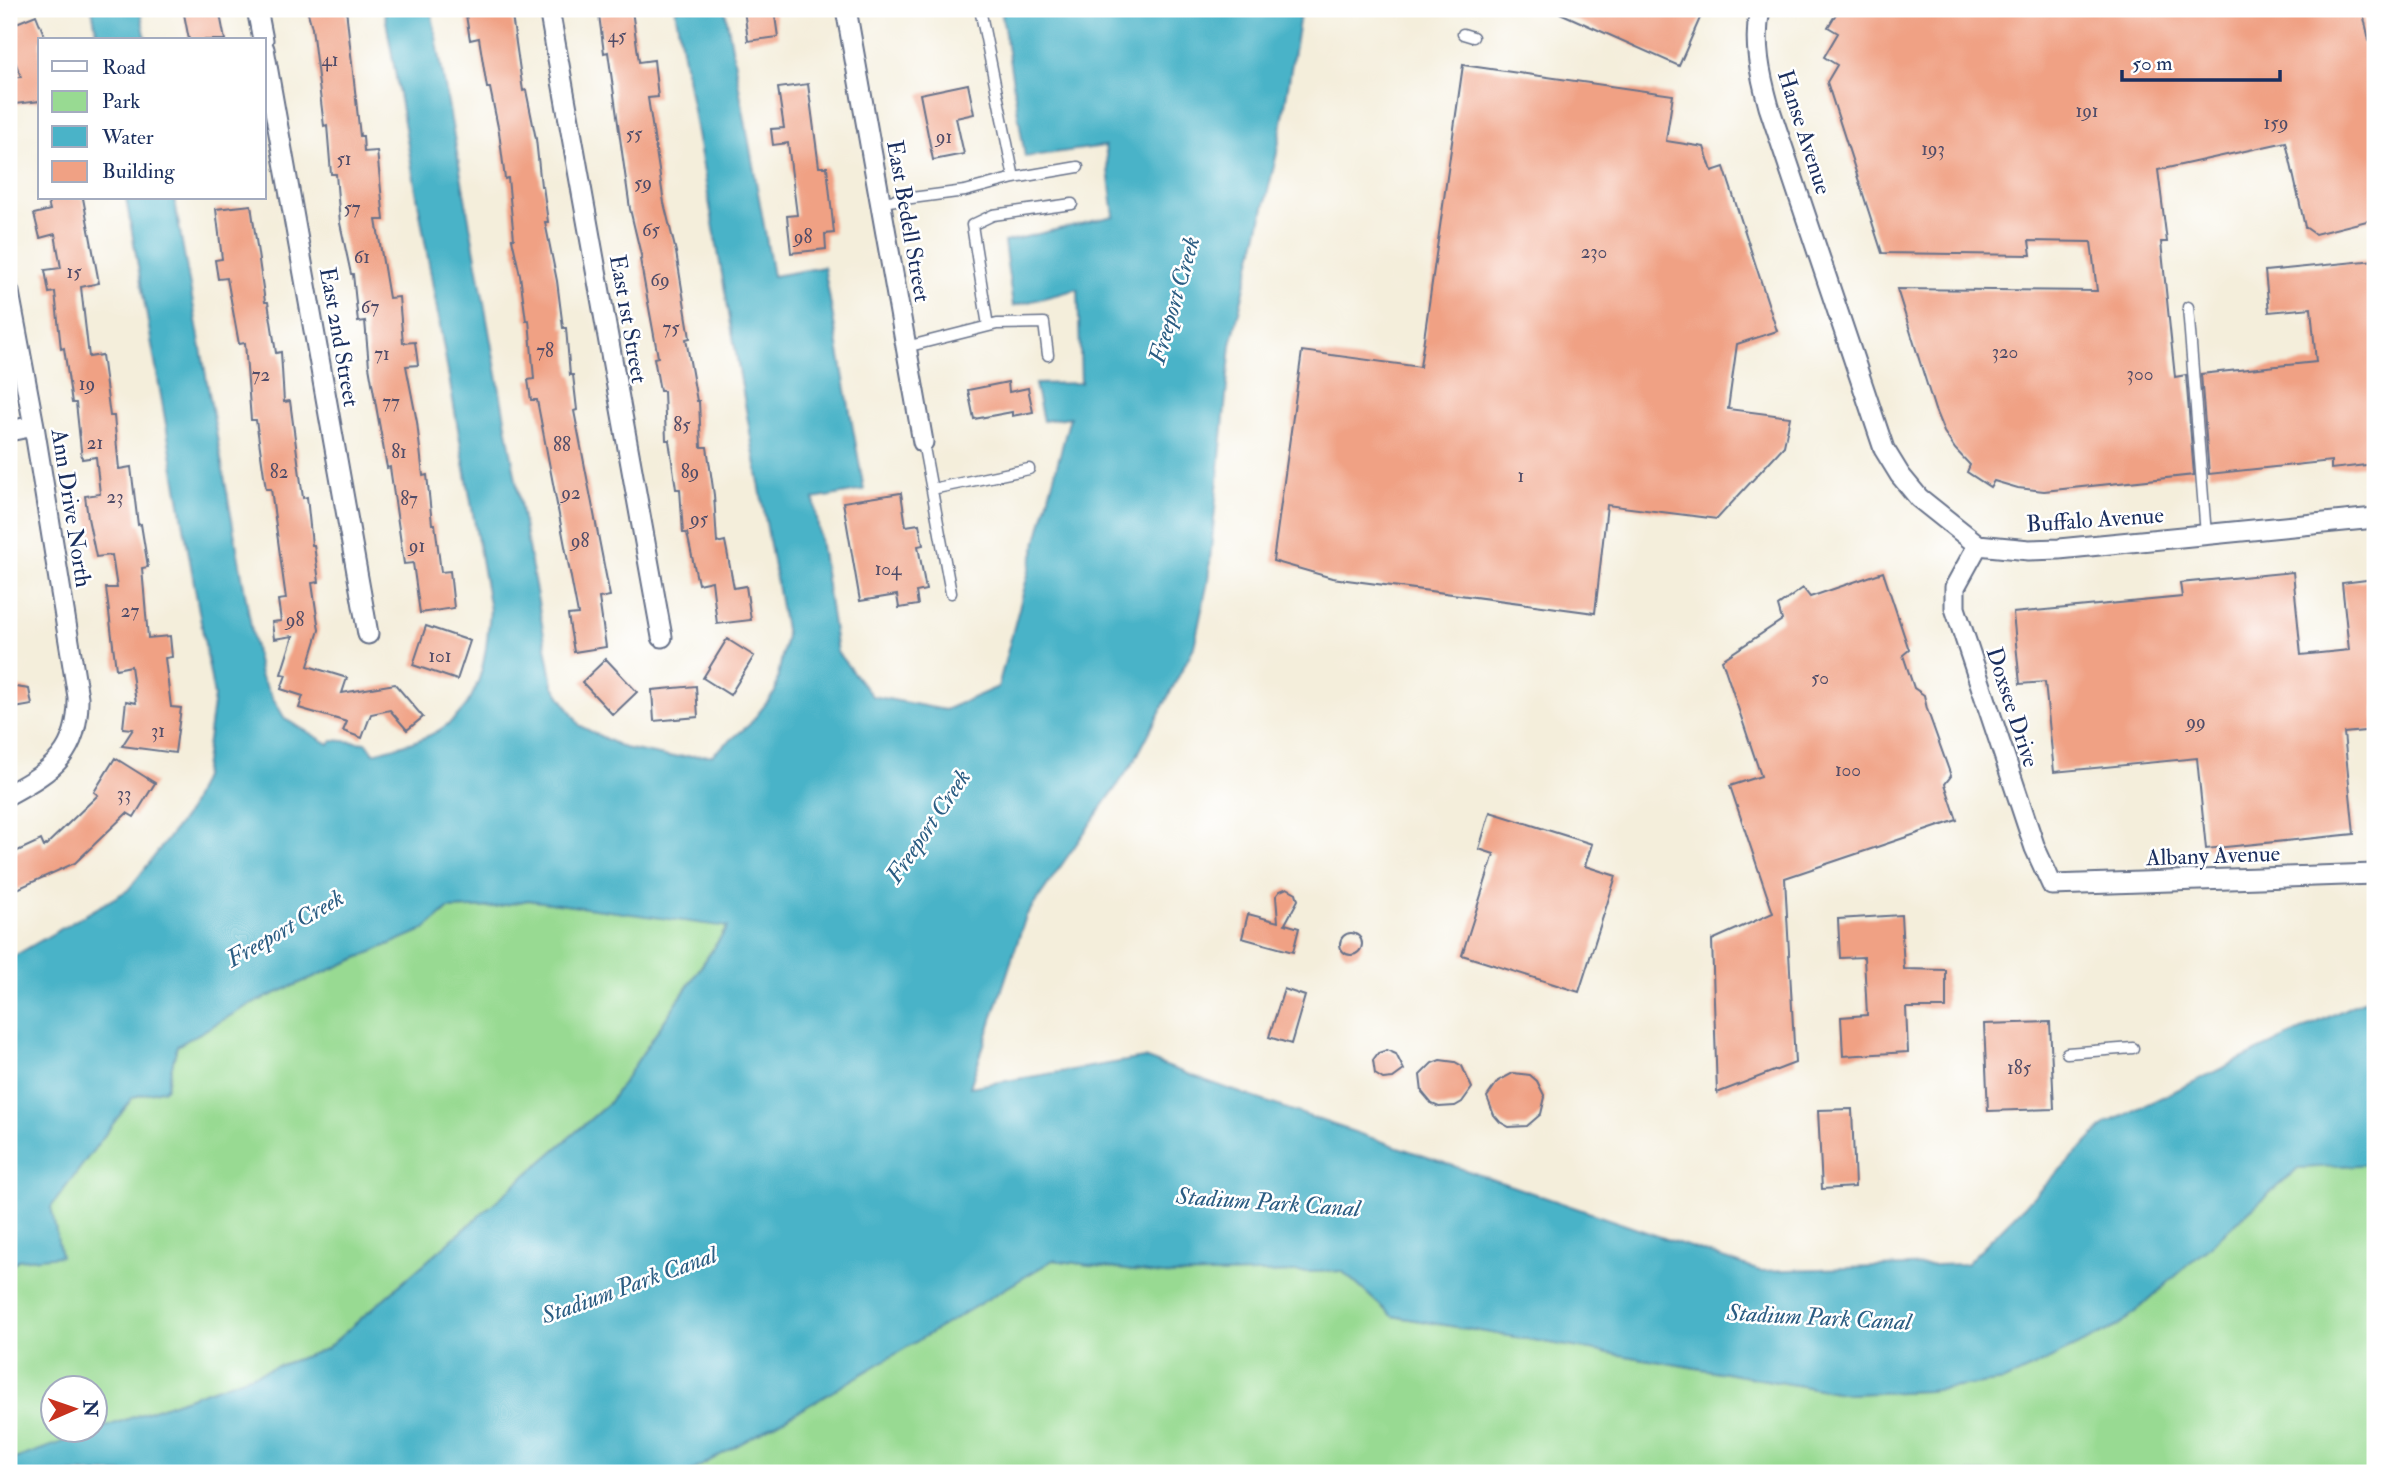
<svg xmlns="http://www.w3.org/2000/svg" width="2384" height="1482" font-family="'IM FELL Double Pica',serif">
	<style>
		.green { fill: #98da92; stroke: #5a8478; stroke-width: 2; fill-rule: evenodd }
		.water { fill: #4ab3c8; stroke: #327193; stroke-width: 2 }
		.building { fill: #f0a184 }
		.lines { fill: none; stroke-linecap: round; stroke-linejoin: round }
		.lane-casing { stroke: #67728a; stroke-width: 13 }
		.street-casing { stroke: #67728a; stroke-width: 23 }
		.lane { stroke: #fff; stroke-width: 10 }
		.street { stroke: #fff; stroke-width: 19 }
		.labels { text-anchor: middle; stroke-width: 5; stroke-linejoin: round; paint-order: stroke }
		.number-label { font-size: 19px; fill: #504c68 }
		.street-label { font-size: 23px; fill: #1b2f5e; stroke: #fff }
		.water-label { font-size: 24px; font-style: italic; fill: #2b5d83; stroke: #fff }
	</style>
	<rect width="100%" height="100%" fill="#fff"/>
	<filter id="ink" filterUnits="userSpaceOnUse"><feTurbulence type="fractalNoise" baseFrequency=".0143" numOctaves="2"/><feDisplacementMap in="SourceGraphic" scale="14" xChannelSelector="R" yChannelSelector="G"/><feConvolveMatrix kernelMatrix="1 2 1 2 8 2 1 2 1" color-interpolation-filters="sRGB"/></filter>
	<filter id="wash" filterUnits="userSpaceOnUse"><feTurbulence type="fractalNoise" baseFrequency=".00686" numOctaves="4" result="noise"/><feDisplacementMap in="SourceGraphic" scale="28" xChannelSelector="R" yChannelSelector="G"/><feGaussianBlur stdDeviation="1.57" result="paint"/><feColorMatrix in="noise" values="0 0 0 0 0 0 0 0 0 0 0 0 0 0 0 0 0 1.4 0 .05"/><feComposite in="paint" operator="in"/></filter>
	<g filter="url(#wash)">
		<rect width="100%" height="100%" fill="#f4eedb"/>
		<path class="green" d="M528 900 728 926 609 1103 326 1349 9 1461V1268L17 1260 51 1207 133 1097 166 1089 177 1046 251 1004 425 929 448 909 495 907ZM52 1388H94V1430H52Z
			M2375 1164V1473H688L820 1399 1053 1260 1163 1275 1342 1271 1392 1316 1848 1394 1928 1391 2004 1381 2120 1325 2298 1168Z"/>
		<path class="water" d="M92 9H140L146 40H98Z
			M384 9H431L553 685 580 726 624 748 669 757 712 755 749 725 775 692 786 635 675 9H725L773 276 824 267 864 490 814 499 837 652 872 696 945 710 998 687 1070 417 1043 421 1035 384 1081 383 1078 289 1013 306 1004 242 1114 216 1105 146 1025 157 1001 9H1301L1277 153 1231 345 1208 581 1194 647 1135 760 1026 916 970 1087 1144 1058 1226 1088 1760 1271 1966 1264 2106 1124 2366 999 2375 998V1164L2298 1168 2120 1325 2004 1381 1928 1391 1848 1394 1392 1316 1342 1271 1163 1275 1053 1260 820 1399 688 1473H9V1461L326 1349 609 1103 728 927 528 900 495 907 448 909 425 929 251 1004 177 1046 166 1089 133 1097 51 1207 61 1256 18 1260 9 1268V959L128 890 143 871 188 812 203 777 214 696 126 198H174L260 676 285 719 329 744 332 740 367 743 374 753C390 748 406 745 421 739 481 716 485 666 490 610Z"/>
		<g id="blocks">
			<path class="building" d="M209 9H219L225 40H189L184 14Z
				M307 9H346L360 136H363L364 152 377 151 384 220H376L389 298 399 297 403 343 415 342 418 365 406 366 417 422 423 476 427 475 432 524H435L441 572 450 571 454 608 420 613 413 563 404 564 390 467 387 468 369 366 365 321 358 322 353 274H351L340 223 336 174H331L327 125 324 126 312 28Z
				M465 9H511L523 91 526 90 536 139 541 186H543L548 222H545L557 281 563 328H566L570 375H573L577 410 574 411 610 596 599 598 606 647 574 652 568 615 578 614 537 400H531L528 380 534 379 529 320 526 321 520 275 512 239H514L508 178 505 179 499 132 490 88H487L479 38 470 40Z
				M744 9H774L778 37 748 41Z
				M1551 9H1704L1679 66Z
				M1839 9H2362L2375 66V219L2315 234 2305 227 2286 142 2158 170 2167 242H2161L2175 377 2186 375 2194 475 2044 491 2018 488 1994 481 1990 487 1967 472 1970 465 1955 449 1944 432 1935 410 1897 289 2097 291 2091 242 2029 241 2031 255 1882 253 1827 82 1837 65 1824 57 1838 33 1828 27Z
				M632 10 639 62 654 60 658 97 648 98 664 203 676 252 690 338 686 339 697 401H699L701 447H707L714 495 717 543 725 541 734 588 746 586 751 620 717 624 712 581 698 584 687 533H683L680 489H676L669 440H666L664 391H660L654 358 658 357 640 259H642L630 209 608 52 604 53 599 15Z
				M36 15 46 40H40V101L15 104 11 78 21 77 9 46V26Z
				M1463 65 1673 95 1666 141 1704 147 1712 171 1724 167 1777 331 1737 344 1728 409 1790 417 1784 446 1717 519 1607 505 1595 613 1332 578 1273 561 1302 351 1420 367Z
				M808 84 819 167H827L834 233 825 234 826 249 791 253 787 216 797 215 788 143 773 145 771 129 784 128 778 88Z
				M968 84 974 114 956 118 964 154 933 160 920 94Z
				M47 198H83L99 283 81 287 89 357 102 355 110 416H114L119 469 131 467 138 525 141 524 148 567 142 568 148 638 170 636 172 657 165 658 171 707 181 708 175 753 122 746 133 729 123 728 126 701 136 703 131 666 116 669 106 588H117L112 555 96 557 88 518 85 496 100 494 96 457 82 459 76 403H72L64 348 61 349 55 292 49 293 45 270 61 268 55 234 40 238 34 214 50 210Z
				M251 205 265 302H268L276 353 281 352 284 402 290 401 303 498 307 497 312 545H314L319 582 312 583 319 630 308 666 347 678 342 693 395 684 423 717 407 730 390 710 371 714 362 738 343 731 347 722 299 708 303 696 281 689 286 675 281 674 293 636 274 639 272 622 281 621 278 600 286 599 271 489H266L256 420H251L245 343 239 344 227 278 218 279 215 260 222 259 216 209Z
				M2375 260V464L2331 469V461L2209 474 2201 374 2316 362 2311 308 2269 312 2265 271Z
				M1008 382 1009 392 1028 388 1033 412 1012 416V412L974 419 968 390Z
				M901 493 906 526 919 524 923 545 918 546 926 590 916 592 918 605 899 608 897 595 860 601 843 502Z
				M1883 572 1909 650 1903 655 1914 688 1924 695 1927 709 1951 776 1945 784 1957 820 1785 878 1795 1063 1717 1093 1712 940 1773 913 1730 786 1761 776 1722 660 1782 620 1778 606 1803 588 1810 597Z
				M2293 572 2301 655 2349 650 2342 583 2375 579V730L2344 733 2354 834 2206 849 2197 758 2054 772 2045 682 2020 684 2013 613 2182 597 2180 583Z
				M426 626 470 641 457 680 413 665Z
				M727 639 754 656 730 695 703 678Z
				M606 659 637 692 613 715 582 682Z
				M9 686 29 689 32 705 9 709Z
				M696 686 698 717 654 721 652 690Z
				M115 758 155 783 134 817 127 813 75 863 13 891 9 882V855L41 840 44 847 98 795 94 792Z
				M1490 812 1592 844 1585 866 1616 876 1579 992 1462 955 1494 854 1479 849Z
				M1287 888 1296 893 1298 900 1285 924 1299 928 1293 952 1242 938 1248 914 1278 922 1276 896 1280 891Z
				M1901 915 1904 969 1946 970V1008H1906L1908 1052 1843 1056 1841 1017 1867 1015 1864 957 1840 958 1838 919Z
				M1340 944a11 11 0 1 1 22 0a11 11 0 1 1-22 0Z
				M1284 989 1305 996 1291 1044 1269 1037Z
				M2050 1022 2054 1109 1988 1111 1984 1024Z
				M1387 1050 1396 1054 1404 1070 1393 1078 1383 1079 1375 1074 1373 1060 1378 1053Z
				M1440 1060 1455 1062 1462 1066 1472 1088 1462 1102 1455 1106 1439 1107 1432 1104 1422 1092 1420 1075 1432 1063Z
				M1513 1073 1530 1075 1537 1081 1545 1097 1541 1114 1527 1126 1509 1127 1500 1122 1494 1115 1487 1097 1498 1081Z
				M1852 1109 1855 1187 1822 1189 1818 1110Z"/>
		</g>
	</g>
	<g filter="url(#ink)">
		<use href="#blocks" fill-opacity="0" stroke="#67728a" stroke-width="2"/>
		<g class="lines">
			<defs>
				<path id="lane" d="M1463 34 1473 37
					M1014 178 1078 167
					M881 202 965 191 1014 178 980 9
					M2188 307 2206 535
					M988 326 972 225 993 215 1072 204
					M906 347 997 324 1044 323 1048 355
					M923 442 951 593
					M932 489 1029 469
					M2067 1053 2133 1048"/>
				<path id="street" d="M257 9 263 40
					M549 9 662 637
					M846 9 923 442
					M1760 9C1753 43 1760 74 1769 107L1884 449 1900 475 1919 498 1978 545 2029 550 2059 549 2375 518
					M264 49 368 634
					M9 292 34 426 78 697C79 752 54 770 9 794
					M9 431 34 426
					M1978 545 1955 587V608L2035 848 2052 885 2375 874"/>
			</defs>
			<use href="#lane" class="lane-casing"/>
			<use href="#street" class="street-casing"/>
			<use href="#lane" class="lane"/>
			<use href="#street" class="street"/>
		</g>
	</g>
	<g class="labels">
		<g class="number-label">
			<text x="617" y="42">45</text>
			<text x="330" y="66">41</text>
			<text x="2087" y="117">191</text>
			<text x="2276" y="129">159</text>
			<text x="634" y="140">55</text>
			<text x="944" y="143">91</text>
			<text x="1933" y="155">193</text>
			<text x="344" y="165">51</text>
			<text x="643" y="189">59</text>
			<text x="352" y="214">57</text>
			<text x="651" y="236">65</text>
			<text x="803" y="243">98</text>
			<text x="1594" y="258">230</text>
			<text x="362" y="263">61</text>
			<text x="74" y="278">15</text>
			<text x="660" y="286">69</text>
			<text x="370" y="313">67</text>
			<text x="671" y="334">75</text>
			<text x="545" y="357">78</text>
			<text x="2005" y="358">320</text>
			<text x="382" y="360">71</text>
			<text x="2140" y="380">300</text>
			<text x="261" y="381">72</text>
			<text x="87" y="390">19</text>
			<text x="391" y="408">77</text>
			<text x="682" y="431">85</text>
			<text x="95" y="449">21</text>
			<text x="562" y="451">88</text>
			<text x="399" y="458">81</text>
			<text x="279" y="478">82</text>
			<text x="690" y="478">89</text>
			<text x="1521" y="482">1</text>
			<text x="571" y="499">92</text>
			<text x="115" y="503">23</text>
			<text x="409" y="505">87</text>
			<text x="699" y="525">95</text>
			<text x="580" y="547">98</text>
			<text x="417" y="552">91</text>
			<text x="888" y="575">104</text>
			<text x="130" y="617">27</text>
			<text x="295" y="626">98</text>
			<text x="440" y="662">101</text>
			<text x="1820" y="684">50</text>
			<text x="2196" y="728">99</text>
			<text x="158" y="737">31</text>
			<text x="1848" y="776">100</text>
			<text x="124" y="800">33</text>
			<text x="2019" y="1074">185</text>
		</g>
		<g class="street-label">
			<text transform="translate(1805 132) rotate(72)" y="8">Hanse Avenue</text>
			<text transform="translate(909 221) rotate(80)" y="8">East Bedell Street</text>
			<text transform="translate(629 319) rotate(80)" y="8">East 1st Street</text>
			<text transform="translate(340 337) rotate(80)" y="8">East 2nd Street</text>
			<text transform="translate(72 508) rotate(81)" y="8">Ann Drive North</text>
			<text transform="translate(2095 519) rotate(-4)" y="8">Buffalo Avenue</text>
			<text transform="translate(2013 707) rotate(72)" y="8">Doxsee Drive</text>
			<text transform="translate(2213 855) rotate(-2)" y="8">Albany Avenue</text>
		</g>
		<g class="water-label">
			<text transform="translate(1174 300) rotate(-74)" y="8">Freeport Creek</text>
			<text transform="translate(928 826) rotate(-56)" y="8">Freeport Creek</text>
			<text transform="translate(285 928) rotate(-30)" y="8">Freeport Creek</text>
			<text transform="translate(1268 1202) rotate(4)" y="8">Stadium Park Canal</text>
			<text transform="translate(629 1285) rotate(-20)" y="8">Stadium Park Canal</text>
			<text transform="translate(1819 1317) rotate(3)" y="8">Stadium Park Canal</text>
		</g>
	</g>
	<rect width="2384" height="1482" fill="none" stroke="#fff" stroke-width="35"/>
	<rect x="38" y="38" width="228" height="161" fill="#ffffff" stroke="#a4acbf" stroke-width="2"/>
	<rect x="52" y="61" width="35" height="10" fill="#ffffff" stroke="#a4acbf" stroke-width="2"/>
	<text x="102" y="74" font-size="21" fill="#1b2f5e">Road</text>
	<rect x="52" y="91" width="35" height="21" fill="#98da92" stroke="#a4acbf" stroke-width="2"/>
	<text x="102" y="108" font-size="21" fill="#1b2f5e">Park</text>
	<rect x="52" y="126" width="35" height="21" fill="#4ab3c8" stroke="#a4acbf" stroke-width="2"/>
	<text x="102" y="144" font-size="21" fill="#1b2f5e">Water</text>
	<rect x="52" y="161" width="35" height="21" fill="#f0a184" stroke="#a4acbf" stroke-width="2"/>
	<text x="102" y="178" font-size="21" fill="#1b2f5e">Building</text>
	<g transform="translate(74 1409) rotate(88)"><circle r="33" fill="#ffffff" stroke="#a4acbf" stroke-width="2"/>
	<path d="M0-5L12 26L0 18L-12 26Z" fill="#c8321e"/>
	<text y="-10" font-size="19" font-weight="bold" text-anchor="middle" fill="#1b2f5e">N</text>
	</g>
	<path d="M2122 70v10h158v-10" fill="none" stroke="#1b2f5e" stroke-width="3.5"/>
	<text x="2132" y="70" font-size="21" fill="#1b2f5e" stroke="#ffffff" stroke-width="5" paint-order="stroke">50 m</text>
</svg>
